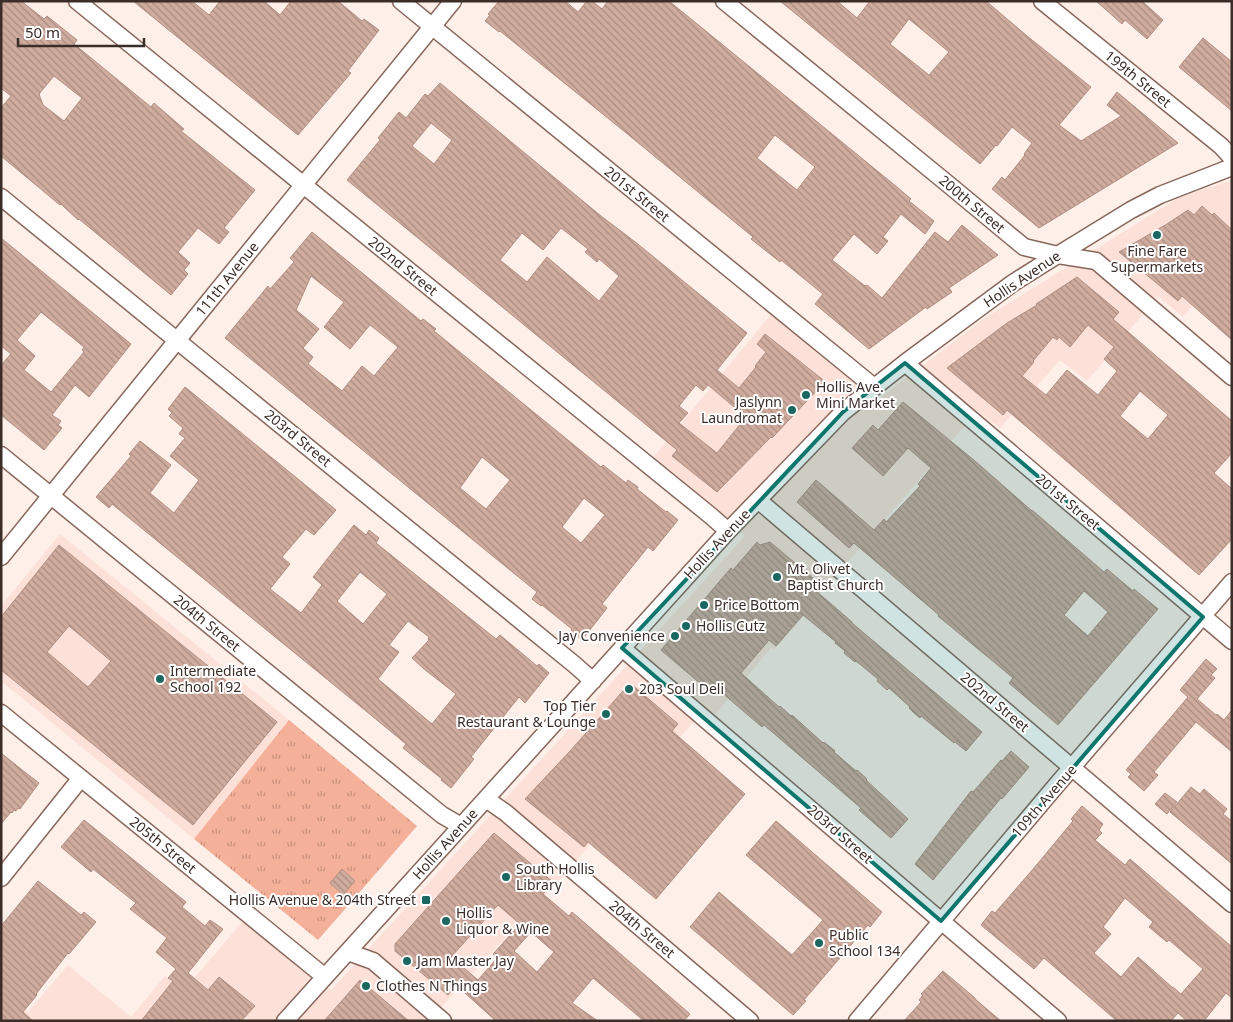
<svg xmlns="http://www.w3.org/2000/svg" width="1233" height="1022" font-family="'Noto Sans',sans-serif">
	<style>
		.built { fill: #fde1d8 }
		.park { fill: url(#park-tufts) }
		.building { fill: url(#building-back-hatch); stroke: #b18e82; fill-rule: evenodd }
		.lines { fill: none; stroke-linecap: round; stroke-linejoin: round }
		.street-casing { stroke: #88675c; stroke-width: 19 }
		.street { stroke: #fff; stroke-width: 16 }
		.marked { fill: #0f766e; fill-opacity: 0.2; stroke: #0f766e; stroke-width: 4; stroke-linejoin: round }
		.poi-dot { fill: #1a6660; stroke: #fff; stroke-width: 2 }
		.labels { text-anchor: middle; stroke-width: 4; stroke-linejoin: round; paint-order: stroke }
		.street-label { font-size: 14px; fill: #3b2d28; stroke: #fff }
		.poi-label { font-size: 14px; fill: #3b2d28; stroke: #fff; text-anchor: start }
	</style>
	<defs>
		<pattern id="park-tufts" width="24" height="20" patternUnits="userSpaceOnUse" patternTransform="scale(1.25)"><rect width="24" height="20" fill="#f5b099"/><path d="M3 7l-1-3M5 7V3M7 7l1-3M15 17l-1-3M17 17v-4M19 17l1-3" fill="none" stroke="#c8907d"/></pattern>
		<pattern id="building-back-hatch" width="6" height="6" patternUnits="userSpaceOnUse" patternTransform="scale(1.25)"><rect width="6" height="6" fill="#d0ac9f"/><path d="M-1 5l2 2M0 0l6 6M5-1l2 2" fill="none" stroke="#aa8c82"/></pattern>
	</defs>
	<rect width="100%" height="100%" fill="#feefe9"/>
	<path class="built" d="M1232 180V260L1183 317 1158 296 1087 381 1060 360 1000 428 977 411 909 492 801 615 803 617 774 650 771 648 703 729 693 722 565 874 428 1021H15L24 1009 28 1012 68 965 131 1017 165 976 183 991 244 920 331 990 745 536 651 460 772 313 877 400 985 318 1178 198Z
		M60 534 289 720 194 839 1 681V606Z"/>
	<path class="park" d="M289 720 417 826 318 940 194 839Z"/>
	<path class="building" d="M1 1H21L44 19 47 16 77 40 74 44 151 107 154 103 184 129 181 131 255 190 224 228 229 232 219 244 198 228 178 252 190 263 184 270 188 274 171 295 79 219 78 220 61 204 60 205 25 176 1 156V108L11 96 1 88ZM54 76 82 98 64 121 43 105 39 94Z
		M133 1H192L209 15 220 1H264L280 15 291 1H338L362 21 364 19 379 30 348 71 351 73 298 135Z
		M499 1H565L578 12 587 1H592L602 9 608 1H669L897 187 911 199 909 201 934 221 925 234 901 214 883 237 888 241 877 254 854 234 832 260 865 286 867 285 882 298 935 232 948 242 962 225 998 255 949 288 952 292 927 309 926 307 869 349 815 304 823 294 781 260 780 262 751 239 753 237 625 132 500 31 499 32 485 21 490 15 488 14ZM775 135 815 167 797 190 757 158Z
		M780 1H837L857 18 870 1H986L1027 36 1091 87 1059 125 1081 141 1121 116 1107 105 1117 92 1178 143 1039 228 992 189 1002 177 1005 180 1025 155 1024 154 1032 143 1012 127 997 146 996 145 980 164ZM909 19 949 52 929 75 890 44Z
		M1096 1H1142L1163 20 1147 39 1125 20 1122 24Z
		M1203 38 1232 62V111L1179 67Z
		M440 83 601 216 634 241 747 333 717 370 739 388 756 367 755 366 766 352 757 344 765 334 822 379V385L772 438 771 437 717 492 672 456 677 450 347 180 380 140 378 138 399 112 406 118 425 94 428 96ZM431 123 452 140 434 164 412 146ZM561 228 588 249 585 252 597 262 599 259 619 276 599 301 547 257 527 282 500 260 522 233 543 250ZM696 385 703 391 708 385 746 417 717 453 679 423 688 413 679 406Z
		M1202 206 1212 215 1214 213 1232 230V340L1182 296 1178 301 1119 252 1167 224 1188 210 1194 215Z
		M312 232 421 321 423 319 436 329 434 331 601 467 603 465 626 483 628 480 638 487 637 489 666 512 667 511 678 520 653 551 648 547 602 604 607 608 582 640 571 630 572 629 542 605 541 606 532 599 537 592 225 338 268 286 270 289 294 262 290 258ZM311 276 344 302 324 327 350 349 370 325 398 347 374 376 362 366 342 391 308 364 313 357 303 348 319 329 296 310ZM482 457 510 480 486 509 460 488ZM584 498 605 515 581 543 562 527Z
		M1 238 131 344 89 397 75 385 52 415 61 421 58 425 62 428 44 450 1 415V365L11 354 1 346ZM41 312 84 347 82 350 84 352 51 392 24 370 35 356 17 340Z
		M1077 277 1119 312 1113 319 1232 421V453L1214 473 1232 489V539L1199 575 1007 410 1003 415 947 368 1007 323 1037 305 1036 304ZM1088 325 1114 347 1104 359 1117 371 1098 395 1067 370 1046 395 1022 376 1034 362 1033 361 1053 337 1057 340 1059 337 1070 347ZM1140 391 1168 415 1148 439 1120 416Z
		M185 387 336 510 314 535 306 529 282 557 290 564 270 589 301 613 322 585 313 577 354 525 366 535 369 530 379 538 376 543 496 639 500 635 537 666 539 664 549 673 525 703 519 697 471 757 474 759 451 788 441 780 442 779 403 748 406 744 366 711 112 504 109 508 96 497 131 456 129 454 140 441 171 465 150 493 174 513 199 480 170 456 185 438 179 434 183 428 169 416 172 413 168 409ZM360 572 387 594 363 624 337 601ZM408 621 429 637 428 639 429 640 412 658 424 669 456 694 432 724 378 679 399 652 389 645Z
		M903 402 975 461 1032 511V510L1104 572 1107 569 1133 591 1134 589 1158 609 1058 725 1009 683 1013 678 1000 667 938 616 939 615 854 543 849 548 797 502 816 480 874 530 884 519 886 522 920 486 918 484 931 468 908 448 883 476 852 448 873 425 878 430ZM1084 591 1108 612 1088 636 1064 615Z
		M757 542 760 545 770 542 820 584 815 590 852 622V623L884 650 982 732 966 751 955 742 954 743 921 716 920 718 914 713 909 708 910 707 889 688 887 690 877 681 878 679 856 661 855 662 844 653 845 651 835 643 836 642 803 615 776 646 769 640 741 673 779 707 780 706 791 716 792 715 823 743 824 742 835 751 834 752 856 771 857 770 867 779 866 780 908 819 891 838 859 810 861 808 764 725 762 727 714 686 709 691 661 650 731 568 733 570Z
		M59 545 277 722 193 825 1 670V617ZM69 626 111 661 88 687 47 652Z
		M1206 659 1217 669 1211 675 1215 678 1197 699 1216 715 1217 714 1224 720 1232 710V752L1196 722 1154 772 1158 775 1144 791 1128 777 1131 774 1126 770 1188 697 1180 690Z
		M630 683 678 724 672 731 745 794 656 899 588 842 584 847 525 799 571 750Z
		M1011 751 1029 767 1002 799 1001 798 933 880 915 864 971 791 973 792 1001 760 1002 761Z
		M1 753 26 773 39 783 20 809 18 808 16 811 14 810 12 813 11 812 1 824Z
		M1191 787 1200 794 1204 789 1227 809 1223 814 1232 821V864L1170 812Z
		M1165 793 1177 802 1167 814 1155 804Z
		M1082 806 1103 824 1099 830 1102 833 1095 840 1125 865 1130 859 1232 947V998L1226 993 1204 1021H1187L1178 1013 1171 1021H1117L1044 958 1034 969 981 925 992 911 995 913 1034 868 1073 821 1071 819ZM1125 898 1153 922 1149 927 1167 942 1169 940 1203 969 1181 994 1173 987V988L1138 957 1121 977 1094 953 1111 934 1103 927Z
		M84 820 186 902 182 907 205 926 210 920 223 929 188 973 208 990 219 977 255 1006 241 1021H141L173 981 168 978 176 969 156 952 167 938 130 909 136 903 93 869 91 872 61 847Z
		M776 821 882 912 870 927 868 925 804 1000 806 1001 793 1015 690 927 719 892 792 955 823 920 746 855Z
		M494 833 553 882 543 894 569 916 572 912 690 1014 684 1021H644L593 978 572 1003 598 1021H496L456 985 448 995 395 951V944ZM498 905 520 924 493 954 497 958 478 980 451 957ZM531 932 554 952 537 972 514 951Z
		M342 869 355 881 343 895 330 883Z
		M38 881 81 915 84 912 96 922 69 954 68 953 36 994 37 995 23 1012 33 1021H1V926Z
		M943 971 975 998V999L1001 1021H904L921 1002 919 1000 923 995 921 994Z
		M360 980 409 1021H324Z"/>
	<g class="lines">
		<defs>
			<path id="street" d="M77 1 711 516 728 531
				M401 1 846 364 874 387
				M724 1 948 184 1024 247 1058 255 1096 261 1232 377
				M1042 1 1221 146 1232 158
				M1 197 575 665 593 681
				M905 363 1232 641
				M1 455 442 815 461 826
				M758 500 1232 904
				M1 557 453 1
				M622 648 1058 1021
				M1 713 325 977
				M486 799 506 813 750 1021
				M1 878 81 778
				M348 952 373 961 443 1021
				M285 1021 728 531 843 412 905 363 1013 283 1043 264 1131 210 1160 195 1232 167
				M857 1021 1060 781 1232 582"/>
		</defs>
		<use href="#street" class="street-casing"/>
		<use href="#street" class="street"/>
	</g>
	<path class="marked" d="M905 363 1203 617 941 921 622 648 843 412Z"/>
	<g class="poi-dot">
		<circle cx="1157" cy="235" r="5"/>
		<circle cx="806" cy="395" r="5"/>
		<circle cx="792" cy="410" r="5"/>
		<circle cx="777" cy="577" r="5"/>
		<circle cx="704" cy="605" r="5"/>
		<circle cx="686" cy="626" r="5"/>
		<circle cx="675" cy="636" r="5"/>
		<circle cx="160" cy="679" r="5"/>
		<circle cx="629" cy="689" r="5"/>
		<circle cx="606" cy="714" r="5"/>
		<circle cx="506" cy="877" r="5"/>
		<rect x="421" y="895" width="10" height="10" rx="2.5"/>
		<circle cx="446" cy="921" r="5"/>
		<circle cx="819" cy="943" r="5"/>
		<circle cx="407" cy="961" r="5"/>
		<circle cx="366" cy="986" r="5"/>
	</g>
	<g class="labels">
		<g class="street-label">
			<text transform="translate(1138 79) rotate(39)" y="5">199th Street</text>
			<text transform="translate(637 194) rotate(39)" y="5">201st Street</text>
			<text transform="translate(972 204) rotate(40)" y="5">200th Street</text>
			<text transform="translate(403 266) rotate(39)" y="5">202nd Street</text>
			<text transform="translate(227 279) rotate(-51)" y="5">111th Avenue</text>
			<text transform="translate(1022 279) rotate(-34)" y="5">Hollis Avenue</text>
			<text transform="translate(298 438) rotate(39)" y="5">203rd Street</text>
			<text transform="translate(1068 502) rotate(40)" y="5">201st Street</text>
			<text transform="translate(717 544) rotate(-47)" y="5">Hollis Avenue</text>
			<text transform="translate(207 623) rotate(39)" y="5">204th Street</text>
			<text transform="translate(995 702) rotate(40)" y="5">202nd Street</text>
			<text transform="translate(1044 801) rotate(-49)" y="5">109th Avenue</text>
			<text transform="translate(840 834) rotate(41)" y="5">203rd Street</text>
			<text transform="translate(445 844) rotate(-48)" y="5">Hollis Avenue</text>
			<text transform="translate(163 845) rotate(39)" y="5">205th Street</text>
			<text transform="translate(642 929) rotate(40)" y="5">204th Street</text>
		</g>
		<g class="poi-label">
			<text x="1157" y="256" text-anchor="middle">Fine Fare<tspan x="1157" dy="16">Supermarkets</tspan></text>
			<text x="816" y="392">Hollis Ave.<tspan x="816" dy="16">Mini Market</tspan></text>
			<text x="782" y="407" text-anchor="end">Jaslynn<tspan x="782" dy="16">Laundromat</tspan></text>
			<text x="787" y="574">Mt. Olivet<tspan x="787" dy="16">Baptist Church</tspan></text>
			<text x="714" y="610">Price Bottom</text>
			<text x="696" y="631">Hollis Cutz</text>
			<text x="665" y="641" text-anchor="end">Jay Convenience</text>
			<text x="170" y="676">Intermediate<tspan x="170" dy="16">School 192</tspan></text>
			<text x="639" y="694">203 Soul Deli</text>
			<text x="596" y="711" text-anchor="end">Top Tier<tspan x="596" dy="16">Restaurant &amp; Lounge</tspan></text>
			<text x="516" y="874">South Hollis<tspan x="516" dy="16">Library</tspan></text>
			<text x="416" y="905" text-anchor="end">Hollis Avenue &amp; 204th Street</text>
			<text x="456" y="918">Hollis<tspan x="456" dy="16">Liquor &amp; Wine</tspan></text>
			<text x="829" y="940">Public<tspan x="829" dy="16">School 134</tspan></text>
			<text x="417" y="966">Jam Master Jay</text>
			<text x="376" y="991">Clothes N Things</text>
		</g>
	</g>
	<rect width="1233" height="1022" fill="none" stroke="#3b2d28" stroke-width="5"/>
	<path d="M18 38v8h126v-8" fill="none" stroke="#3b2d28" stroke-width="2.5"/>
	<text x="25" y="38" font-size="15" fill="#3b2d28" stroke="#ffffff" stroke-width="4" paint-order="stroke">50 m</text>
</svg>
